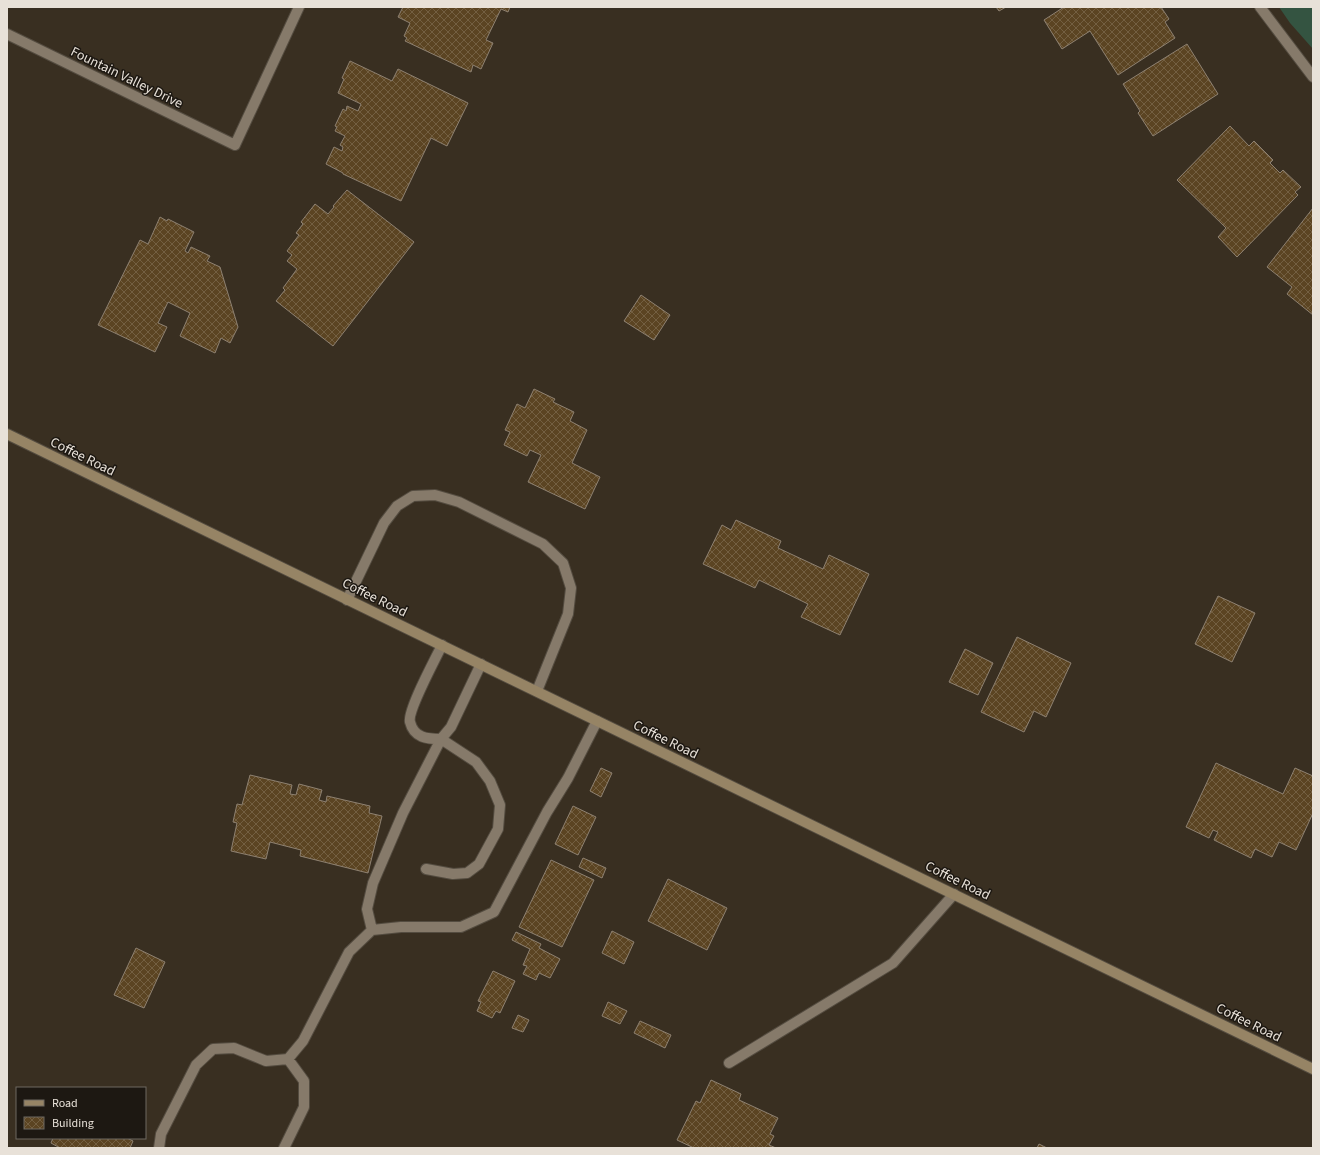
<svg xmlns="http://www.w3.org/2000/svg" width="1320" height="1155" font-family="'Source Sans 3',sans-serif">
	<style>
		.green { fill: #345441 }
		.building { fill: url(#building-cross-hatch); stroke: #8e8171 }
		.lines { fill: none; stroke-linecap: round; stroke-linejoin: round }
		.service-casing { stroke: #544c40; stroke-width: 12 }
		.minor-casing { stroke: #544c40; stroke-width: 12 }
		.secondary-casing { stroke: #544c40; stroke-width: 12 }
		.service { stroke: #867a6a; stroke-width: 10 }
		.minor { stroke: #867a6a; stroke-width: 10 }
		.secondary { stroke: #968465; stroke-width: 10 }
		.labels { text-anchor: middle; stroke-width: 3; stroke-linejoin: round; paint-order: stroke }
		.street-label { font-size: 14px; fill: #e8e1d8; stroke: #1d1812 }
	</style>
	<defs>
		<pattern id="building-cross-hatch" width="8" height="8" patternUnits="userSpaceOnUse"><rect width="8" height="8" fill="#5b4422"/><path d="M0 0l8 8M0 8l8-8" fill="none" stroke="#735f41"/></pattern>
	</defs>
	<rect width="100%" height="100%" fill="#392f21"/>
	<path class="green" d="M1279 7H1313V49L1290 23Z"/>
	<path class="building" d="M403 7H510L508 12 501 9 486 40 493 43 481 69 473 65 471 72 405 41 407 38 404 36 410 23 398 17Z
		M996 7H1006L999 11Z
		M1064 7H1161L1169 19 1165 22 1175 38 1118 75 1090 31 1062 49 1044 20Z
		M1187 44 1218 94 1153 136 1138 113 1140 111 1123 84Z
		M350 61 392 81 398 69 468 103 447 146 431 138 401 201 343 174V173L326 164 334 147 342 151 343 147 340 145 345 136 335 131 337 127 335 126 343 109 346 111 347 106 358 111 361 104 338 93 344 79 342 78Z
		M1230 126 1249 146 1254 141 1273 160 1270 163 1280 173 1283 170 1301 187 1295 192 1298 195 1237 257 1218 237 1226 228 1177 180Z
		M347 190 414 242 333 346 276 301 285 290 283 288 297 269 287 261 292 255 287 251 299 235 296 233 303 224 301 222 315 204 328 214 334 207 333 206Z
		M1313 208V315L1287 294 1292 287 1267 267Z
		M160 217 167 221 168 219 194 232 185 251 188 253 191 247 210 256 207 261 220 267 238 327 230 343 221 338 215 353 180 336 190 313 168 302 158 323 167 327 155 352 98 325 140 240 148 244Z
		M641 295 670 315 654 340 624 321Z
		M534 389 555 399 553 402 574 412 570 421 587 430 572 463 600 477 585 509 528 482 541 455 530 450 527 456 504 445 510 432 505 430 517 404 525 408Z
		M736 520 781 541 778 548 823 569 829 555 869 574 840 635 801 617 808 604 759 580 755 588 703 564 722 525 731 530Z
		M1218 596 1255 613 1232 662 1195 644Z
		M1017 637 1071 663 1046 717 1034 711 1024 732 981 712Z
		M965 649 993 663 978 695 949 682Z
		M1216 763 1283 794 1295 768 1313 776V813L1296 850 1279 842 1272 857 1255 849 1251 858 1214 840 1218 832 1213 830 1209 838 1186 827Z
		M601 768 612 773 601 797 590 791Z
		M250 775 292 785 290 794 296 795 299 784 322 790 319 800 326 802 327 796 370 806 369 813 382 816 368 873 300 856 301 850 270 842 266 859 231 851 237 823 233 822 237 804 242 805Z
		M573 806 596 817 578 855 555 844Z
		M583 858 606 868 602 878 579 867Z
		M551 860 594 880 562 947 519 927Z
		M668 879 727 908 707 950 648 921Z
		M612 931 634 942 624 964 602 953Z
		M516 932 541 944 539 948 560 959 550 978 539 973 536 980 523 974 527 966 523 965 530 949 512 940Z
		M136 948 165 962 144 1008 114 995Z
		M493 971 515 981 500 1013 496 1011 492 1018 477 1011 481 1002 478 1001Z
		M608 1002 627 1011 620 1024 602 1016Z
		M518 1015 529 1020 523 1032 512 1028Z
		M640 1021 671 1035 665 1048 634 1033Z
		M711 1080 741 1094 739 1100 778 1118 770 1134 774 1136 769 1145 776 1148H694L677 1140 696 1101 700 1103Z
		M53 1138H127L133 1141 130 1148H60L51 1143Z
		M1039 1144 1047 1148H1037Z"/>
	<g class="lines">
		<defs>
			<path id="service" d="M347 600 384 523 397 506 413 496 435 495 459 502 543 544 563 563 571 588 568 614 537 691
				M442 645C436 658 407 711 410 722 414 738 427 739 441 739L451 727 481 664
				M372 930 367 909 373 883 403 813 441 739 476 762 490 781 500 805 498 829 479 864 467 873 453 874 426 869
				M729 1063 893 963 954 894
				M159 1148 161 1134 196 1065 213 1049 234 1048 266 1061 288 1059 303 1041 349 952 372 930 401 927H461L494 912 547 812 568 778 597 721
				M284 1148 304 1107V1081L288 1059"/>
			<path id="minor" d="M1260 7 1313 77
				M7 34 235 145 299 7"/>
			<path id="secondary" d="M7 434 1313 1069"/>
		</defs>
		<use href="#service" class="service-casing"/>
		<use href="#minor" class="minor-casing"/>
		<use href="#secondary" class="secondary-casing"/>
		<use href="#service" class="service"/>
		<use href="#minor" class="minor"/>
		<use href="#secondary" class="secondary"/>
	</g>
	<g class="labels">
		<g class="street-label">
			<text transform="translate(127 77) rotate(26)" y="5">Fountain Valley Drive</text>
			<text transform="translate(83 456) rotate(26)" y="5">Coffee Road</text>
			<text transform="translate(375 597) rotate(26)" y="5">Coffee Road</text>
			<text transform="translate(666 739) rotate(26)" y="5">Coffee Road</text>
			<text transform="translate(958 880) rotate(26)" y="5">Coffee Road</text>
			<text transform="translate(1249 1022) rotate(26)" y="5">Coffee Road</text>
		</g>
	</g>
	<rect width="1320" height="1155" fill="none" stroke="#e8e1d8" stroke-width="16"/>
	<rect x="16" y="1087" width="130" height="52" fill="#1d1812" stroke="#6e6861"/>
	<rect x="24" y="1100" width="20" height="6" fill="#968465" stroke="#6e6861"/>
	<text x="52" y="1107" font-size="12" fill="#e8e1d8">Road</text>
	<rect x="24" y="1117" width="20" height="12" fill="url(#building-cross-hatch)" stroke="#6e6861"/>
	<text x="52" y="1127" font-size="12" fill="#e8e1d8">Building</text>
</svg>
